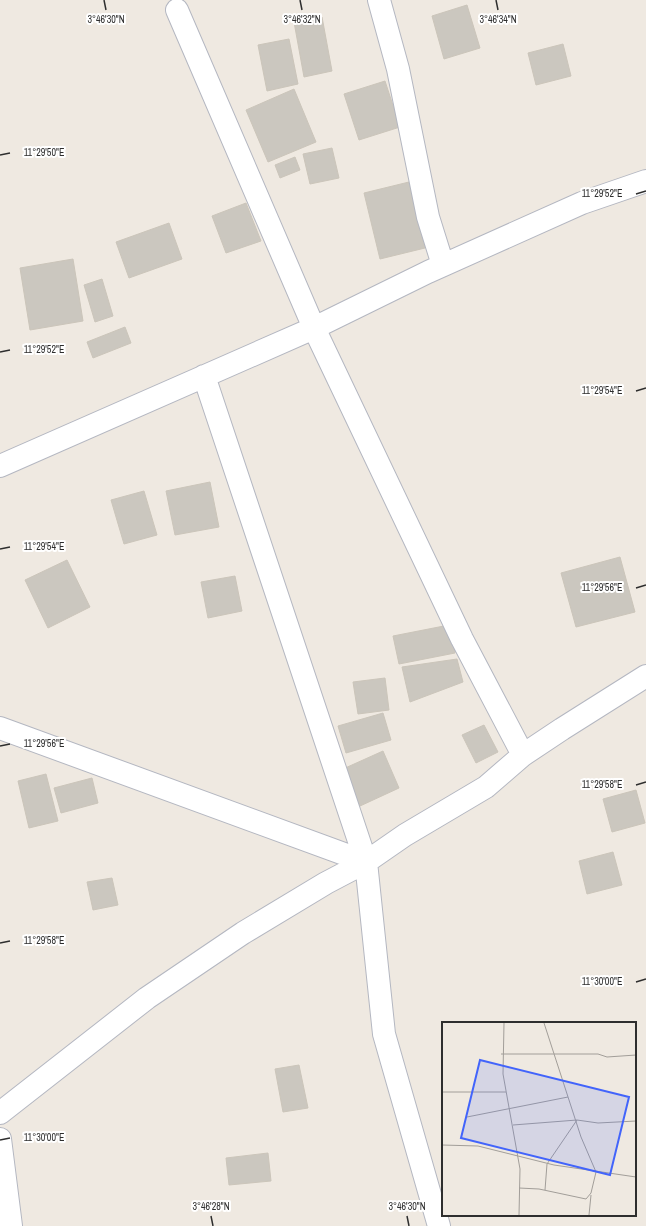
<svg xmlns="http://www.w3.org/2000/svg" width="646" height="1226" font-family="'Archivo Narrow',sans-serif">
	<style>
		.building { fill: #cbc7bf; stroke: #cbc5ba }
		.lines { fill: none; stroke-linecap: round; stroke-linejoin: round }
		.minor-casing { stroke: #b4b7c1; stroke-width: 24 }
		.minor { stroke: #fff; stroke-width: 22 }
		.ticks { fill: none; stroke: #2e2e2e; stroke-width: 1.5 }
		.inset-road { fill: none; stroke: #a29e99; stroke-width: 1 }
		.view { fill: #4264fb; fill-opacity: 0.15; stroke: #4264fb; stroke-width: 2 }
		.inset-edge { fill: none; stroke: #2e2e2e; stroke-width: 2 }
		.ticks-label { font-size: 10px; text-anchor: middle; fill: #2e2e2e; stroke: #fff; stroke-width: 4; stroke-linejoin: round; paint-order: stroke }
	</style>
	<rect width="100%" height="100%" fill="#efe9e1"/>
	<path class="building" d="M467 5 480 48 444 59 432 16Z
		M322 17 332 71 304 77 294 22Z
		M289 39 298 84 267 91 258 45Z
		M563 44 571 76 536 85 528 53Z
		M385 81 400 127 359 140 344 94Z
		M294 89 316 142 268 162 246 110Z
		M332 148 339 178 310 184 303 154Z
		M295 157 300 170 280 178 275 165Z
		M409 182 425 248 380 259 364 193Z
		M246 203 261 241 226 253 212 216Z
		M169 223 182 259 129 278 116 242Z
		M73 259 83 321 30 330 20 268Z
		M102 279 113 316 95 322 84 285Z
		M125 327 131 343 93 358 87 342Z
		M210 482 219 527 175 535 166 491Z
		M144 491 157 535 124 544 111 500Z
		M620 557 635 612 576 627 561 573Z
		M67 560 90 607 48 628 25 580Z
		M235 576 242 611 208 618 201 582Z
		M449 625 455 653 399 664 393 636Z
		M457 659 463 682 410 702 402 667Z
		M385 678 389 710 358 714 353 682Z
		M383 713 391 740 346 753 338 726Z
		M484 725 498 752 476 763 462 735Z
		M383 751 399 788 360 806 343 769Z
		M46 774 58 821 29 828 18 781Z
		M92 778 98 803 61 813 54 788Z
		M636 790 645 823 612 832 603 799Z
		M613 852 622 885 587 894 579 861Z
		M112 878 118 905 93 910 87 882Z
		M299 1065 308 1108 283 1112 275 1069Z
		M268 1153 271 1181 229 1185 226 1158Z"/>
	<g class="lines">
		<defs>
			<path id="minor" d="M379 0 398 69 428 217 443 265
				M177 10 314 328 462 639 523 755
				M204 376 366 862 384 1034 439 1226
				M0 466 314 328 428 272 582 203 646 181
				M0 728 366 862
				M0 1113 147 998 243 933 326 883 366 862 405 835 486 787 523 755 562 729 646 676
				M0 1139 11 1226"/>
		</defs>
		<use href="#minor" class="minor-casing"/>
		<use href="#minor" class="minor"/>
	</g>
	<path class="ticks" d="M104 0 106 10M300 0 302 10M496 0 498 10M0 155 10 153M636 194 646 191M0 352 10 350M636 391 646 388M0 549 10 547M636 588 646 585M0 746 10 744M636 785 646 782M0 943 10 941M636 982 646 979M0 1140 10 1138M211 1216 213 1226M407 1216 409 1226"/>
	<g transform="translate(442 1022)">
		<rect width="194" height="194" fill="#efe9e1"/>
		<path class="inset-road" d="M62 1 61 52 78 147 77 193M59 32H156L165 35 194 33M0 70H64M25 95 126 75M71 103 135 98 156 101 194 99M0 123 36 124 112 143 194 155M77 166 97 167 144 177 149 171 154 150 139 115 102 1M103 168 105 142 135 98M147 193 149 173"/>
		<path class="view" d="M38 38 187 75 168 153 19 116Z"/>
		<rect width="194" height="194" class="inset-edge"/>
	</g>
	<g class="ticks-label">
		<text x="106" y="23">3°46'30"N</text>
		<text x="302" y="23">3°46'32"N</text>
		<text x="498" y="23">3°46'34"N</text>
		<text x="44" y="156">11°29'50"E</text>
		<text x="602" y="197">11°29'52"E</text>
		<text x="44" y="353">11°29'52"E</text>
		<text x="602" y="394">11°29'54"E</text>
		<text x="44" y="550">11°29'54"E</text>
		<text x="602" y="591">11°29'56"E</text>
		<text x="44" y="747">11°29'56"E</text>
		<text x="602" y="788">11°29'58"E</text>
		<text x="44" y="944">11°29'58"E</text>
		<text x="602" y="985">11°30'00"E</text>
		<text x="44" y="1141">11°30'00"E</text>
		<text x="211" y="1210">3°46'28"N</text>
		<text x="407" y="1210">3°46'30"N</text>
	</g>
</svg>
